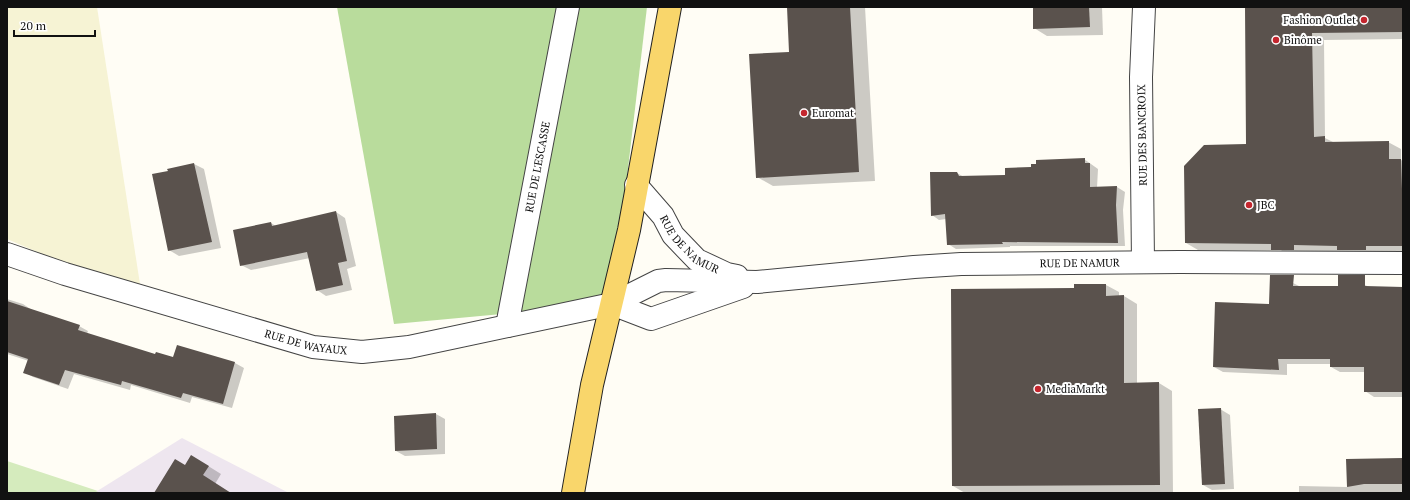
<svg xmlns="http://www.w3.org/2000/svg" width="1410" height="500" viewBox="0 0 1410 500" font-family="'PT Serif',serif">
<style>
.industrial{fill:#eee6ef}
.farmland{fill:#f6f3d4}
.green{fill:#d5ebbd}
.forest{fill:#b9dc9c}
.shadow{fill:#0003}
.building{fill:#5a524d}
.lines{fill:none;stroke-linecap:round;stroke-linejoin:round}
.minor-casing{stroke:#444;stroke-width:24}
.major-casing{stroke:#222;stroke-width:24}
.minor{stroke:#fff;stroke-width:22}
.major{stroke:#f9d66b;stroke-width:22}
.poi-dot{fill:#c4262e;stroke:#fff;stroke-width:1.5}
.labels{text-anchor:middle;stroke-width:4;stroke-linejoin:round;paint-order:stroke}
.poi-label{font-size:11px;fill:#111;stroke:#fff;text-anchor:start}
.street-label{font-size:11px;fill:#111;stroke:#fff}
</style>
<rect width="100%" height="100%" fill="#fffdf5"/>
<!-- industrial -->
<path class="industrial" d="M182 438 289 493H94Z"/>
<!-- farmland -->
<path class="farmland" d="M7 7H97L142 297 7 239Z"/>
<!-- green -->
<path class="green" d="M7 461 98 491 94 493H7Z"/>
<!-- forest -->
<path class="forest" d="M337 7H647L612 304 394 324Z"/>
<!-- shadow -->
<g class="shadow">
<path d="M788 7H865L875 181 773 186 757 177 790 53Z"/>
<path d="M1034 7H1102L1103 35 1047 36 1034 28Z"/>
<path d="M1246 7H1403V39L1324 40 1325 138 1335 143 1388 142 1401 149V160L1403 161V252L1284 253 1281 250H1198L1186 243 1248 145Z"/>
<path d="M1084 159 1098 169 1097 188 1117 187 1125 192 1123 210 1125 246H1010V247L956 249 948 244 946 219 939 220 932 215 957 173 964 177 1006 176 1032 168Z"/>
<path d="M194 164 204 169 221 248 179 256 169 250 168 170Z"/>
<path d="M336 212 345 218 356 266 347 269 352 290 326 296 317 290 310 258 251 270 241 265 271 223 276 226Z"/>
<path d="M1293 283 1301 287H1339V284L1365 285 1369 287 1403 288V397H1374L1365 391V372H1340L1331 367V364H1287V375L1223 372 1214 367 1270 305Z"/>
<path d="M1075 285H1106L1119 292V296H1124L1137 304V384L1159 383 1172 391 1173 493H965L953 486 1075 289Z"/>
<path d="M7 299 23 304 32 310 79 326 88 331 87 334 156 355 174 358 178 346 235 363 244 368 232 408 192 397 190 403 131 385 130 390 74 374 68 389 33 377 24 372 29 361 7 354Z"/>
<path d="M1220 409 1230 415 1234 489 1212 490 1203 485Z"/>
<path d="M436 414 445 419V454L405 456 396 451Z"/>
<path d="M1347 460H1403V493H1299V486L1348 487Z"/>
<path d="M205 464 221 474 215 484 230 493H155L185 465Z"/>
</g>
<!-- building -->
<g class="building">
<path d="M787 7H850L859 172 756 178 749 54 789 52Z"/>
<path d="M1033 7H1089L1090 27 1033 29Z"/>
<path d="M1245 7H1403V32L1312 33 1314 137 1325 136V142L1389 141V159H1401L1402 189H1403V246H1366V250H1337V246L1294 245V250H1271V244L1185 243 1184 166 1204 145 1246 144Z"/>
<path d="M1085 158V163H1090V187L1117 186 1116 205 1118 243 1002 242 1003 244 947 245 945 214 931 216 930 172H957L959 176 1005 175V168L1031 167V164H1036V160Z"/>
<path d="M194 163 212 242 168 251 152 174 168 171 167 169Z"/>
<path d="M336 211 347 261 338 263 343 285 316 291 307 252 240 266 233 230 271 222 272 226Z"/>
<path d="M1270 275H1294L1293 286H1338V275H1365V286L1403 287V392H1364V367H1330V359H1278L1279 370 1213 367 1215 302 1269 304Z"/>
<path d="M1074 284H1106V296L1124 295V383L1159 382 1160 485 952 486 951 289 1074 288Z"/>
<path d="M7 301 80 325 78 330 155 354 156 352 173 357 177 345 235 362 223 404 183 393 181 398 122 381 121 385 65 370 59 385 23 373 28 359 7 352Z"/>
<path d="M1221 408 1225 484 1202 485 1198 409Z"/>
<path d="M436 413 437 449 395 451 394 416Z"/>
<path d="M191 455 209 466 203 475 231 493H154L175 459 185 465Z"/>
<path d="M1403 458V484H1364L1347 487 1346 459Z"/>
</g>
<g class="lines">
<!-- minor casing -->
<g class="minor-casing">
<g id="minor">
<path id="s1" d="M636 185 663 216 673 235 697 260 727 274 737 276"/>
<path id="s2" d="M7 254 65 274 313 347 362 352 409 347 612 304 658 281 666 280 757 282 914 267 961 264 1180 262 1403 263"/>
<path d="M1143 262 1141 77 1144 7"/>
<path d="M612 304 651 319 743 287"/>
<path id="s3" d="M507 326 568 7"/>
</g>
</g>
<!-- major casing -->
<g class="major-casing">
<path id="major" d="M573 493 592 385 629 230 670 7"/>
</g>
<!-- minor -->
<use href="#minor" class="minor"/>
<!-- major -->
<use href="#major" class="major"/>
</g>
<!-- markers -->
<g class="poi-dot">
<circle cx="1364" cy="20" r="4"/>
<circle cx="1276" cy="40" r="4"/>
<circle cx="804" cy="113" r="4"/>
<circle cx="1249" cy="205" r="4"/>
<circle cx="1038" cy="389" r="4"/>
</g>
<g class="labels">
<!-- poi labels -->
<g class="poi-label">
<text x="1356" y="24" text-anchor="end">Fashion Outlet</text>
<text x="1284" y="44">Binôme</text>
<text x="812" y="117">Euromat</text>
<text x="1257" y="209">JBC</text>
<text x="1046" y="393">MediaMarkt</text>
</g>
<!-- street labels -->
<g class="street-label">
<text transform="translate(1142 135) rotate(-91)" y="4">RUE DES BANCROIX</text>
<text dy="4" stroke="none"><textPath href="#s3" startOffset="162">RUE DE L'ESCASSE</textPath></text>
<text dy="4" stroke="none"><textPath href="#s1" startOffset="81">RUE DE NAMUR</textPath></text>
<text dy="4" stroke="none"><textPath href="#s2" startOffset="1098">RUE DE NAMUR</textPath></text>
<text dy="4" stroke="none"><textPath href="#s2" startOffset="312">RUE DE WAYAUX</textPath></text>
</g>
</g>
<!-- border -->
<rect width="1410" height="500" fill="none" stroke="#111111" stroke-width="16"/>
<!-- scale -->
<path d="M14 30v6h81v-6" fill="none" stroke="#111111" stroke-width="2"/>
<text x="20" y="30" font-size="12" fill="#111111" stroke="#ffffff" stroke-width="3" paint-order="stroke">20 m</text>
</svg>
